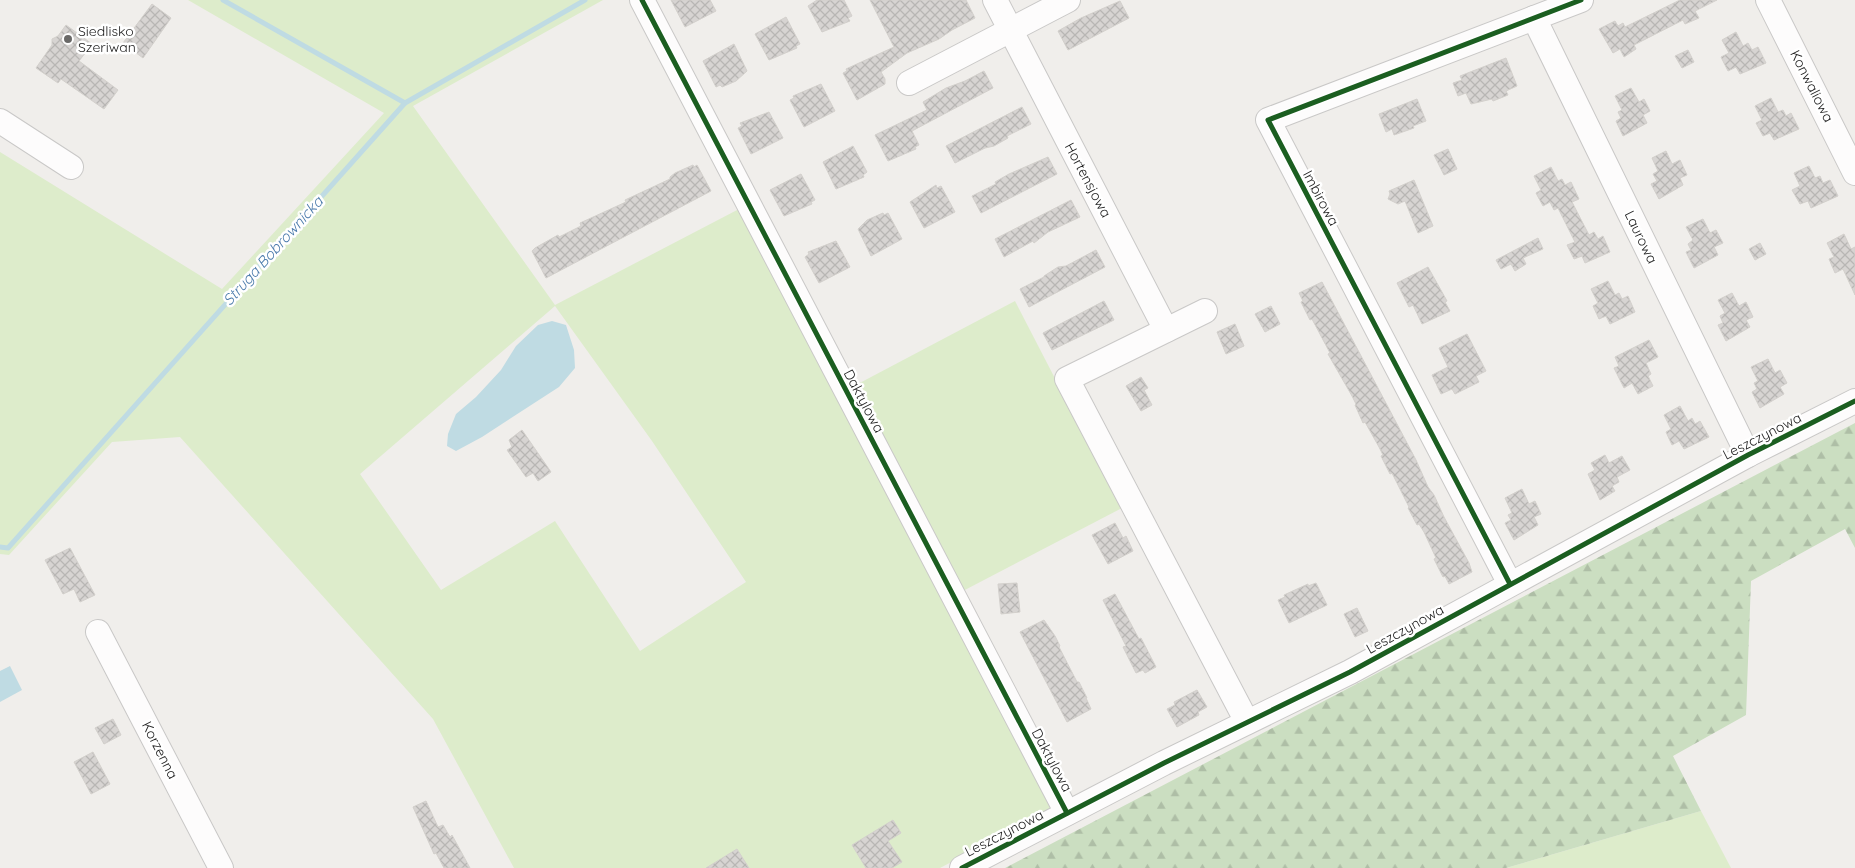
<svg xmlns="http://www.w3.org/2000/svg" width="1855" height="868" viewBox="0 0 1855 868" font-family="Quicksand,sans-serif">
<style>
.grass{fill:#ddeccb;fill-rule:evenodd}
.forest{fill:url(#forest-firs)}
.water{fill:#bfdbe3}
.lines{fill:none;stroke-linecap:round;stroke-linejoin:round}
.stream{stroke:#bfdbe3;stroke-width:5}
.building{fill:url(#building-cross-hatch);stroke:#d3d0cc}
.minor-casing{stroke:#c9c8c7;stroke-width:26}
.minor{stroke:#fdfcfc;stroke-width:24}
.cycleway-casing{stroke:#fff;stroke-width:8}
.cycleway{stroke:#1b5e20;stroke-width:5}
.poi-dot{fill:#6a6968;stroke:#fff;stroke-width:2}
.labels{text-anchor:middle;stroke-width:5;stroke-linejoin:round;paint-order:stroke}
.poi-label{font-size:14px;fill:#222;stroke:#fff;text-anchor:start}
.street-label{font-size:14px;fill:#222;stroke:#fff}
.water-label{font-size:15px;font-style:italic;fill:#4a7aab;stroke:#fff}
</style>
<defs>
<pattern id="forest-firs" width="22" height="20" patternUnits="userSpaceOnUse" patternTransform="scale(1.25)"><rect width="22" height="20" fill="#cbdec1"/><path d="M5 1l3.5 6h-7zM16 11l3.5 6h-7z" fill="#aebea6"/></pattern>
<pattern id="building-cross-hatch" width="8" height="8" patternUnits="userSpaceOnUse" patternTransform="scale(1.25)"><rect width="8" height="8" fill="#d7d4d2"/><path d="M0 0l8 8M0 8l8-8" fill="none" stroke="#b8b6b4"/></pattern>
</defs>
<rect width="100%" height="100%" fill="#f0eeeb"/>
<!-- grass -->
<g class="grass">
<path d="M188 0H603L413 106 555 305 739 209 1052 809 940 868H514L433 719 180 437 112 442 9 555 0 554V152L222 289 384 113ZM555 306 652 441 746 582 640 651 555 521 441 590 360 474Z"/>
<path d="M1015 301 1122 508 961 592 854 386Z"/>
<path d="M1701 811 1731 868H1506Z"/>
</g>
<!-- forest -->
<path class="forest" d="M1855 423V548L1845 529 1751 581 1746 715 1673 756 1701 811 1506 868H1005Z"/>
<!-- water -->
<g class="water">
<path d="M552 321 566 325 574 350 575 368 559 387 482 437 456 451 447 446 448 434 456 414 476 397 501 370 516 346 538 325Z"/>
<path d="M10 666 22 690 0 702V671Z"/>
</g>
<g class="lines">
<!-- stream -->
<g class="stream">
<path d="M223 0 405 103"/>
<path d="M0 547 8 548 405 103 585 0"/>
</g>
</g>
<!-- building -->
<g class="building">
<path d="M671 0H710L716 11 685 27Z"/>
<path d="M817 0H844L852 16 848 18 850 21 822 32 808 6Z"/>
<path d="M870 0H966L975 18 952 30 939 39 907 53 881 72 885 79V84L857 100 843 73 847 71 846 69 894 47Z"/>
<path d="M1680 0H1717L1695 11 1699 18 1685 24 1683 20 1634 45 1636 49 1624 57 1620 49 1613 53 1599 29 1615 21 1618 26 1623 23 1625 27Z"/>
<path d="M1120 1 1129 18 1068 50 1058 31 1081 18Z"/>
<path d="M152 4 171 18 143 58 123 43Z"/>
<path d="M786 17 800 44 796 46 797 48 769 60 755 34Z"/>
<path d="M66 25 92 44 79 61 118 90 104 109 61 79 58 83 36 68 52 45V39L58 36Z"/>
<path d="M1736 32 1743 46 1748 43 1752 50 1758 47 1766 63 1740 74 1736 67 1728 71 1721 57 1729 53 1722 40Z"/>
<path d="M734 44 747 71 736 81 722 87 720 85 716 87 703 61Z"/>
<path d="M1688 50 1694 62 1682 68 1675 56Z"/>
<path d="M1506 58 1517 86 1506 91 1508 95 1493 101 1492 99 1471 104 1466 93 1458 96 1453 83 1462 80 1460 76Z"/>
<path d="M984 71 993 88 912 131 919 145 915 147 916 149 888 161 875 135 927 110 923 102 946 88 965 81Z"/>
<path d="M821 84 835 111 804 127 790 100 794 98 793 96Z"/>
<path d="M1631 88 1639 102 1644 99 1650 111 1643 115 1647 123 1623 136 1616 121 1621 118 1618 112 1622 110 1615 96Z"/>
<path d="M1771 98 1778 112 1783 110 1786 116 1791 113 1799 129 1774 140 1770 133 1763 136 1756 123 1762 120 1755 106Z"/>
<path d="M1417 99 1426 121 1413 126 1414 128 1394 135 1392 129 1386 132 1379 114Z"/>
<path d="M1022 107 1031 124 1007 136 1008 138 994 146 985 148 955 163 946 146Z"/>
<path d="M769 112 783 138 751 154 738 128 742 126 740 123Z"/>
<path d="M853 146 867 172 863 175 864 177 836 189 823 162Z"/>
<path d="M1448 149 1457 169 1444 175 1434 155Z"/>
<path d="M1666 151 1672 164 1680 160 1687 175 1680 178 1683 185 1659 199 1651 184 1657 181 1653 174 1658 171 1652 158Z"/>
<path d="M1048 157 1057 174 981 213 972 196 996 184 995 182 1009 174Z"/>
<path d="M693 165 694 167 697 165 711 191 546 278 532 251 535 248 558 235 559 237 581 226 580 223 626 202 625 200 670 179V177L675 173Z"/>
<path d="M1809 166 1815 178 1820 176 1823 183 1830 180 1838 196 1811 208 1808 201 1800 204 1792 190 1800 186 1794 173Z"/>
<path d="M1551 167 1558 181 1562 179 1565 185 1571 182 1579 199 1572 202 1589 235 1594 232 1598 239 1603 236 1610 252 1585 263 1582 256 1574 259 1567 245 1575 242 1558 208 1554 210 1550 202 1543 206 1536 193 1541 190 1534 176Z"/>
<path d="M801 174 815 200 811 202 812 204 784 216 770 190Z"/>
<path d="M1414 180 1433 226 1418 233 1405 201 1398 204 1388 199 1390 194 1389 191Z"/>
<path d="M936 185 937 188 941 186 955 212 924 228 910 202Z"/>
<path d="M1071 200 1080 217 1048 232 1034 243 1033 241 1004 257 995 239Z"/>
<path d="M883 213 884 215 888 213 902 239 871 256 858 229 867 220Z"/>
<path d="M1703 219 1710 233 1716 230 1723 243 1714 247 1718 255 1694 268 1686 252 1691 250 1688 244 1693 240 1686 227Z"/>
<path d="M1844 234 1851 249 1855 247V295L1843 269 1835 273 1829 259 1834 257 1827 243Z"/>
<path d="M1538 238 1543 249 1523 258 1526 264 1515 271 1511 264 1501 269 1496 260Z"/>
<path d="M836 241 850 267 819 283 805 257 809 254 808 252Z"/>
<path d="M1760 243 1766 254 1755 260 1749 249Z"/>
<path d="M1096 250 1105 267 1029 307 1020 289 1044 277V276L1058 267 1066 266Z"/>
<path d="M1428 267 1447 301 1445 302 1450 311 1422 324 1413 305 1409 307 1397 283Z"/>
<path d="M1608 281 1615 295 1619 293 1622 299 1628 296 1635 312 1610 324 1606 316 1599 319 1593 306 1598 303 1591 289Z"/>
<path d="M1322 282 1416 460 1428 487 1434 495 1444 517 1469 563 1472 572 1449 584 1445 576 1443 577 1434 559 1436 558 1424 532 1419 524 1417 525 1408 508 1409 507 1392 473 1390 474 1381 456 1383 455 1379 447 1365 422 1363 423 1355 405 1356 404 1352 396 1328 354 1330 353 1312 319 1310 320 1301 302 1303 301 1299 293Z"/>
<path d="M1732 293 1739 306 1746 302 1753 317 1746 320 1750 327 1726 341 1718 325 1723 323 1720 316 1725 313 1718 300Z"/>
<path d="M1104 301 1114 320 1052 350 1043 333Z"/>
<path d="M1271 306 1280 324 1265 332 1255 314Z"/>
<path d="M1235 324 1244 346 1226 354 1217 332Z"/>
<path d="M1467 334 1486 371 1476 376 1479 382 1455 394 1452 389 1441 394 1432 375 1448 367 1439 348Z"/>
<path d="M1649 340 1658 357 1646 363 1651 374 1648 376 1653 386 1638 394 1632 383 1624 388 1614 368 1619 366 1615 357Z"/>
<path d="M1768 359 1775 373 1780 370 1787 383 1780 387 1784 394 1760 408 1752 392 1757 389 1754 383 1758 381 1751 367Z"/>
<path d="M1141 377 1148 388 1144 390 1152 405 1141 411 1126 386Z"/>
<path d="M1680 406 1688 421 1692 418 1695 424 1700 421 1709 437 1684 449 1679 441 1672 445 1666 432 1671 429 1664 415Z"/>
<path d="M522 430 551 472 538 481 533 473 526 477 507 450 512 447 509 440Z"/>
<path d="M1605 455 1609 463 1622 456 1630 470 1617 477 1619 482 1612 486 1615 491 1600 500 1588 474 1595 470 1591 463Z"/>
<path d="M1522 489 1529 504 1535 501 1541 514 1534 517 1538 525 1514 540 1505 523 1511 520 1508 515 1512 513 1505 498Z"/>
<path d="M1115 523 1123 538 1126 536 1133 551 1108 564 1092 535Z"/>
<path d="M70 548 95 595 80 602 74 589 63 594 45 560Z"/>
<path d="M1017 583 1020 612 1001 614 998 584Z"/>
<path d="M1316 583 1327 605 1289 623 1278 600 1285 597 1284 595 1308 584V586Z"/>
<path d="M1115 594 1139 639 1141 638 1156 667 1145 673 1143 670 1136 673 1123 647 1126 646 1103 600Z"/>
<path d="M1357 608 1368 631 1355 637 1344 614Z"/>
<path d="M1044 620 1055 636 1060 646 1059 647 1077 682H1079L1087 698H1086L1091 709 1067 722 1020 632Z"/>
<path d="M1197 690 1207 707 1198 712 1199 715 1177 727 1167 709 1175 705 1174 702Z"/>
<path d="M113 719 121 735 104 744 95 728Z"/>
<path d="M93 752 110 784 91 794 74 762Z"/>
<path d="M426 801 438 827 443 825 450 837 452 835 470 868H444L436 853 434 854 413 807Z"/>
<path d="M893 820 901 833 888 841 902 862 892 868H866L852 845Z"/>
<path d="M737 849 749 868H706Z"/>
</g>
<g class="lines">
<!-- minor casing -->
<g class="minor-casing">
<g id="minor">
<path d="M642 0 1067 813"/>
<path d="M995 0 1166 330"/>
<path d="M1768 0 1855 173"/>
<path d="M1534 18 1748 455"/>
<path d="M909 83 1068 0"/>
<path d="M0 121 71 167"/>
<path d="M1205 311 1067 379 1247 722"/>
<path d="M1510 584 1268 120 1581 0"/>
<path d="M98 632 221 868"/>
<path d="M962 868 1164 763 1350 672 1748 455 1855 401"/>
</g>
</g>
<!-- minor -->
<use href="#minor" class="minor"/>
<!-- cycleway casing -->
<g class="cycleway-casing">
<g id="cycleway">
<path d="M642 0 1067 813"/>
<path d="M1510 584 1268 120 1581 0"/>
<path d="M962 868 1164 763 1350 672 1748 455 1855 401"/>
</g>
</g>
<!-- cycleway -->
<use href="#cycleway" class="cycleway"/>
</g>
<!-- markers -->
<circle class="poi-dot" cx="68" cy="39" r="5"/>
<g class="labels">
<!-- poi labels -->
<g class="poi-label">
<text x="78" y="36">Siedlisko<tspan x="78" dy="16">Szeriwan</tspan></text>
</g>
<!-- street labels -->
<g class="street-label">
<text transform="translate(1812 86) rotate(63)" y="5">Konwaliowa</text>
<text transform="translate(1088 180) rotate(62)" y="5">Hortensjowa</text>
<text transform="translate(1321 198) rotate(62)" y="5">Imbirowa</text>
<text transform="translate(1641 237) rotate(64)" y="5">Laurowa</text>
<text transform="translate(864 401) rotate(62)" y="5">Daktylowa</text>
<text transform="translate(1762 436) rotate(-27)" y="5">Leszczynowa</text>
<text transform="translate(1405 629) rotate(-29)" y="5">Leszczynowa</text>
<text transform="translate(160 750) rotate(63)" y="5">Korzenna</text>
<text transform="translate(1052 760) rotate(62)" y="5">Daktylowa</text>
<text transform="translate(1004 833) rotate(-27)" y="5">Leszczynowa</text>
</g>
<!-- water labels -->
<g class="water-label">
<text transform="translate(273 251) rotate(-48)" y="5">Struga Bobrownicka</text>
</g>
</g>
</svg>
